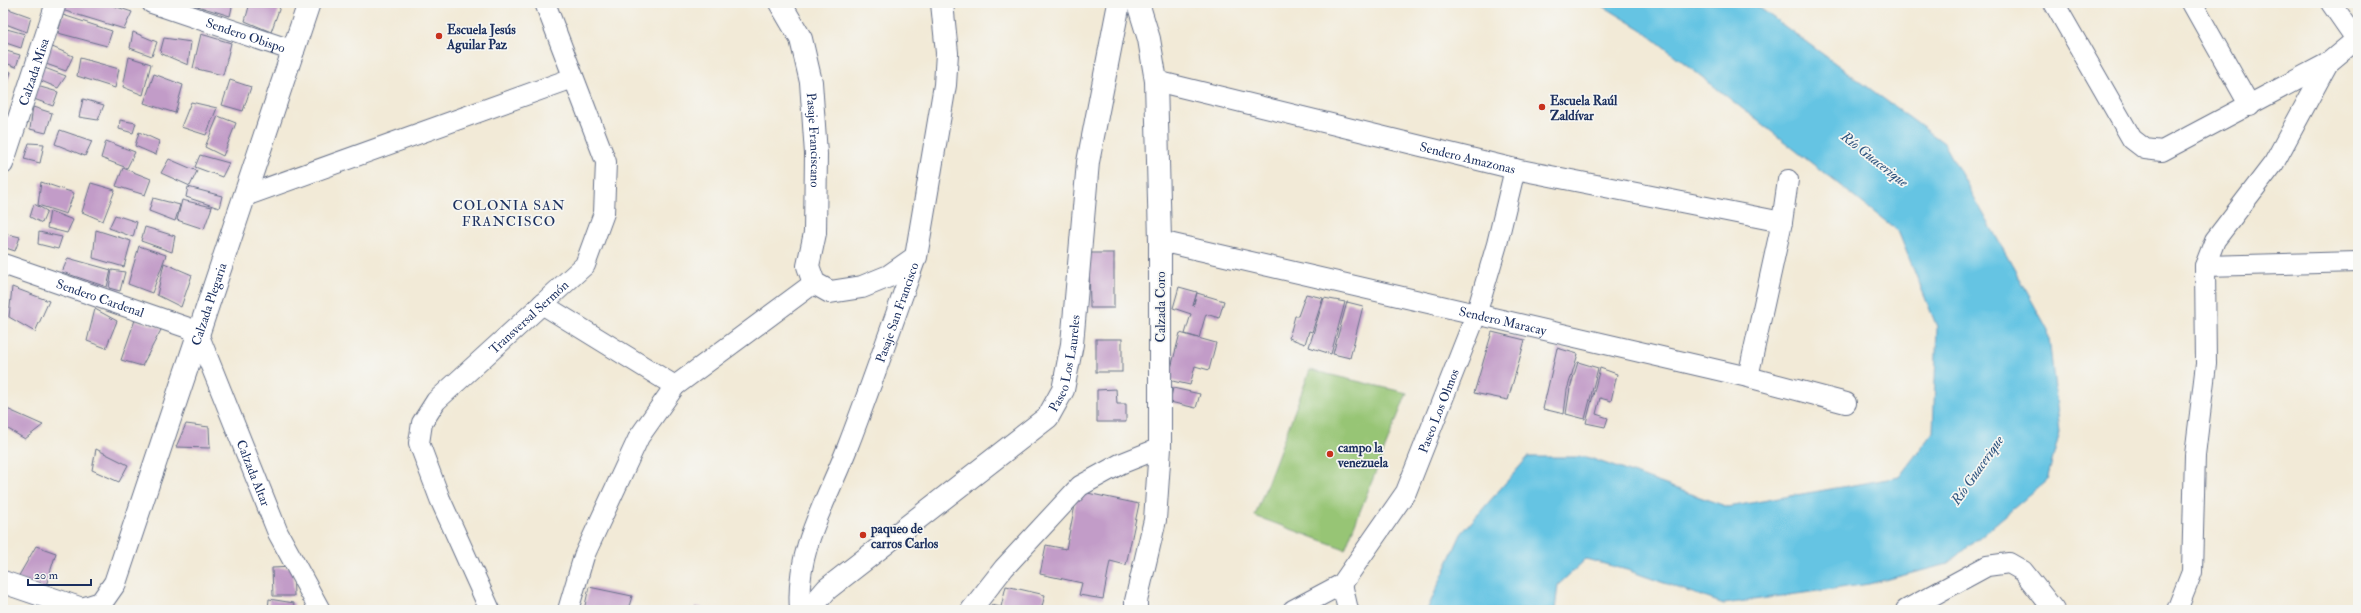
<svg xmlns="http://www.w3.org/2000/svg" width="2361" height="613" viewBox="0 0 2361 613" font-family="'IM FELL Double Pica',serif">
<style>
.green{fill:#97c574;stroke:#597a69}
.water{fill:#65c4e3;stroke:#407aa0}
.building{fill:#c29cc8}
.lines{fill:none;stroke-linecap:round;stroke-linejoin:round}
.minor-casing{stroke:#667088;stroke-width:22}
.tertiary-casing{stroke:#667088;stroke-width:24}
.minor{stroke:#fff;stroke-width:20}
.tertiary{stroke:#fff;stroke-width:22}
.poi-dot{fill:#c8321e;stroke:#f6f6f2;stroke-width:1.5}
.labels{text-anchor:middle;stroke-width:3.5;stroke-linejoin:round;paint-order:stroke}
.poi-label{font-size:13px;font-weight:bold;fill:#1b2f5e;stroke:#f6f6f2;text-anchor:start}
.street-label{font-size:13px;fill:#1b2f5e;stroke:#f6f6f2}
.water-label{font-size:14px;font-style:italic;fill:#2e547f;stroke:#f6f6f2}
.neighbourhood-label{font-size:14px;letter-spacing:1px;fill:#1b2f5e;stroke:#f6f6f2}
</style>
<rect width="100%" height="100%" fill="#f6f6f2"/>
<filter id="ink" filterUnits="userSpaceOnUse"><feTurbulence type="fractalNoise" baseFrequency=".025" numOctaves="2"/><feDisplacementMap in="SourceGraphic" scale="8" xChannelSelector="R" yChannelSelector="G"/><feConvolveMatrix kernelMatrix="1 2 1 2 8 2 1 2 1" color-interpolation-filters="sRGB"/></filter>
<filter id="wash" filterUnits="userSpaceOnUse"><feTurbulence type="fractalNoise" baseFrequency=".012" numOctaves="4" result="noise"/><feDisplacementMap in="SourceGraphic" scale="16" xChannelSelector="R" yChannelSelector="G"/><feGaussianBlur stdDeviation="0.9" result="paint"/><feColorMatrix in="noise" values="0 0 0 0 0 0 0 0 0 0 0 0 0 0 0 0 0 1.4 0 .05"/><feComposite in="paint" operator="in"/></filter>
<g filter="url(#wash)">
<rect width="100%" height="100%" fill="#f2ead7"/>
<!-- green -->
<path class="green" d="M1310 370 1407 393 1345 549 1255 516Z"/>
<!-- water -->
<path class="water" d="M1598 3H1753L1944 143 2048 330 2060 432 2047 480 1948 564 1869 584 1724 604 1627 570 1586 559 1558 585 1555 610H1427L1461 534 1528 457H1587L1728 507 1899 477 1933 432 1937 327 1898 231 1641 29Z"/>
<g id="blocks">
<!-- building -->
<g class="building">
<path d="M64 3H105L132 12 124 29 62 10Z"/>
<path d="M195 3H233L230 16 194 5Z"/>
<path d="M250 3 281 4 271 32 245 21Z"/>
<path d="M3 7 31 17 27 32 3 23Z"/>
<path d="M63 15 112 31 107 46 58 33Z"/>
<path d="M3 28 25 34 21 48 3 42Z"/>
<path d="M133 32 157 42 152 56 130 48Z"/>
<path d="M201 34 231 43 223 75 193 68Z"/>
<path d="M164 38 191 42 188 65 160 53Z"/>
<path d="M50 46 73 56 66 71 46 64Z"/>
<path d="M3 50 20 55 16 67 3 62Z"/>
<path d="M129 57 151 64 143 95 123 87Z"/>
<path d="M80 58 119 69 115 88 77 76Z"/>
<path d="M42 67 66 76 58 88 39 80Z"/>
<path d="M3 69 11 72 3 96Z"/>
<path d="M154 74 183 85 175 113 144 103Z"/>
<path d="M230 80 251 87 243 111 222 105Z"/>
<path d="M37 86 58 92 53 106 34 99Z"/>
<path d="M83 99 104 105 98 120 79 117Z"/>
<path d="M191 102 217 108 206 135 181 127Z"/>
<path d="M33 107 52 113 46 133 30 129Z"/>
<path d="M218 116 236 123 223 156 205 147Z"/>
<path d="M120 120 136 123 133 133 119 129Z"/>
<path d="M60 130 92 141 85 156 55 144Z"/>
<path d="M139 132 159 141 156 155 135 146Z"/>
<path d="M106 141 135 152 127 168 101 158Z"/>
<path d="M29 143 44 144 40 163 24 159Z"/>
<path d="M200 155 229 163 222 177 195 167Z"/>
<path d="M169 159 197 171 190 186 161 173Z"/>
<path d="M123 168 151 179 145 195 116 186Z"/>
<path d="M41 182 74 193 66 214 38 205Z"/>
<path d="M91 183 115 190 103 221 82 212Z"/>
<path d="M188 187 222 196 219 208 186 197Z"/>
<path d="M153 198 180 205 175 221 149 211Z"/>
<path d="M182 200 212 207 204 229 177 220Z"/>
<path d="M34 204 47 211 42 223 30 217Z"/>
<path d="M50 211 73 220 67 233 47 228Z"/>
<path d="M115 215 137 222 133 237 109 228Z"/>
<path d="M145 227 175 236 172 252 141 241Z"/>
<path d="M96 230 131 241 124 267 93 258Z"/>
<path d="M39 232 62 237 58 249 38 244Z"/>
<path d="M3 233 20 237 15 251 3 247Z"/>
<path d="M139 246 166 255 152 293 128 284Z"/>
<path d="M1089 253H1114V308H1090Z"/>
<path d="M68 258 111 270 107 287 62 272Z"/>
<path d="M164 263 192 275 181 307 157 295Z"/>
<path d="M112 270 125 272 120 291 109 288Z"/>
<path d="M12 287 49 301 35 332 9 317Z"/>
<path d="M1179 287 1197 292 1193 306 1197 293 1224 301 1219 318 1206 314 1199 338 1185 334 1191 314 1173 308Z"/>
<path d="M1306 294 1323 298 1312 332 1309 331 1305 344 1289 338 1295 316H1298Z"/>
<path d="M1324 298 1345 302 1331 354 1309 347Z"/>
<path d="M1347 302 1363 306 1350 358 1333 354Z"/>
<path d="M95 309 117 321 106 348 87 341Z"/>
<path d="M135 320 162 328 142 366 121 360Z"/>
<path d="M1492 332 1525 340 1508 400 1474 393Z"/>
<path d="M1180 333 1216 343 1209 370 1195 366 1190 385 1168 380Z"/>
<rect x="1096" y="339" width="26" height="33"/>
<path d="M1557 348 1578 354 1567 390 1564 414 1543 409Z"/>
<path d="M1578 362 1598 368 1585 419 1566 414 1570 388Z"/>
<path d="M1600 368 1617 374 1611 401 1600 398 1596 414 1608 418 1605 427 1586 423Z"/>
<path d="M1173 388 1200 394 1196 408 1170 402Z"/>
<path d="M1116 389 1117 404H1126V422H1097V390Z"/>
<path d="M7 409 43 425 25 439 3 426V417Z"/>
<path d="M186 424 209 427 210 448 176 447Z"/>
<path d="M96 449 128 465 119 482 92 470Z"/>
<path d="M1078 491 1139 504 1126 565 1110 561 1103 599 1079 595 1082 583 1040 574 1046 545 1066 549Z"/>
<path d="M36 546 56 553 45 589 17 579Z"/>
<path d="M293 567 294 596H273L272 568Z"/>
<path d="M1006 586 1045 595 1041 610 1031 608 1030 610H990L991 605 1001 607Z"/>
<path d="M589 587 632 596 628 610H584Z"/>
<path d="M269 599 294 603 293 610H268Z"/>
<path d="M695 606 708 609V610H695Z"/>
</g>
</g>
</g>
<g filter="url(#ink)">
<use href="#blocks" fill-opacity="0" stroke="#667088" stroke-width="1"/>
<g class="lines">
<!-- minor casing -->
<g class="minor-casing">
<g id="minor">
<path id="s1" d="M152 3 294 51"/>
<path d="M2054 3 2132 139 2145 149 2162 151 2328 63 2358 38"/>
<path d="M2192 3 2250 106"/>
<path d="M2331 3 2356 39"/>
<path id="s2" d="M1156 81 1515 169 1782 222"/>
<path id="s3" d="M3 164 56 3"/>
<path d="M245 196 573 78"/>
<path id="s4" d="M1160 241 1748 377 1846 403"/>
<path id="s5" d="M3 264 197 331 278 533 320 610"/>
<path d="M2205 266 2358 262"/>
<path d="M542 304 675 386"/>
<path d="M1748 377 1782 222 1788 180"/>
<path d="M1342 584 1348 610"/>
<path id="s6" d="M490 610 440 499 419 443 422 423 436 401 585 265 604 213 606 162 545 3"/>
<path d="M568 610 584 556 639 437 675 386 814 283"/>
<path id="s7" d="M800 610C795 549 827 501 848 446 872 384 894 320 916 257"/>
<path d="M971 610 1004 568 1080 486 1120 464 1160 448"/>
<path id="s8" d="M1293 610 1342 584 1406 492 1476 315 1497 244 1515 169"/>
<path d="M1906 610 1987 566 2009 563 2023 571 2054 610"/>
<path d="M2177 610 2192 572 2195 455 2206 364 2205 266 2215 240 2274 163 2328 63"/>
</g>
</g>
<!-- tertiary casing -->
<g class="tertiary-casing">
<g id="tertiary">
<path id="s9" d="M780 3 801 39 811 82 816 154 815 233 808 266 814 283 830 292 862 287 889 276 916 257 945 85 947 53 942 3"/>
<path id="s10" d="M3 582 82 609 101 603 115 583 309 3"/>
<path id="s11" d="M809 610 827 589 1048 417 1063 390 1072 344 1088 162 1119 3"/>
<path d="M1136 610V601L1155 520 1160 448V241L1156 81 1149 39 1138 3"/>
</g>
</g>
<!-- minor -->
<use href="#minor" class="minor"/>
<!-- tertiary -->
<use href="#tertiary" class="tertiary"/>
</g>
</g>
<!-- markers -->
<g class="poi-dot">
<circle cx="439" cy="36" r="4"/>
<circle cx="1542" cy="107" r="4"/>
<circle cx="1330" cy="454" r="4"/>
<circle cx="863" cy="535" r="4"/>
</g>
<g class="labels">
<!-- poi labels -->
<g class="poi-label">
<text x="447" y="34">Escuela Jesús<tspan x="447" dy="15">Aguilar Paz</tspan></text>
<text x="1550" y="105">Escuela Raúl<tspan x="1550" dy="15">Zaldívar</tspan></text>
<text x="1338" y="452">campo la<tspan x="1338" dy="15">venezuela</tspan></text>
<text x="871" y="533">paqueo de<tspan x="871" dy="15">carros Carlos</tspan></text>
</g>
<!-- street labels -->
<g class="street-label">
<text dy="5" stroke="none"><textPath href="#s1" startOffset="99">Sendero Obispo</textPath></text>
<text dy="5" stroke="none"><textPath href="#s3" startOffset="97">Calzada Misa</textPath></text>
<text dy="5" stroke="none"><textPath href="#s9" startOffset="144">Pasaje Franciscano</textPath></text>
<text dy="5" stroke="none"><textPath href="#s2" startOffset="321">Sendero Amazonas</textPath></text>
<text dy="5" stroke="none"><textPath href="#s5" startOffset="103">Sendero Cardenal</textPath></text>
<text dy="5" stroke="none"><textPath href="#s10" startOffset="422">Calzada Plegaria</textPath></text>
<text transform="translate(1160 307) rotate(-90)" y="5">Calzada Coro</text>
<text dy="5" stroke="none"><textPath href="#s7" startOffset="315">Pasaje San Francisco</textPath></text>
<text dy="5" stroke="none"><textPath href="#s6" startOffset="353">Transversal Sermón</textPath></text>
<text dy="5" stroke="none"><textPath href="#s4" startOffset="352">Sendero Maracay</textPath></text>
<text dy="5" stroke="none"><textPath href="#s11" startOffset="365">Paseo Los Laureles</textPath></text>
<text dy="5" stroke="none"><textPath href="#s8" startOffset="255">Paseo Los Olmos</textPath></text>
<text dy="5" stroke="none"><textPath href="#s5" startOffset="358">Calzada Altar</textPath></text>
</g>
<!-- water labels -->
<g class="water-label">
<text transform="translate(1875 159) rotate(38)" y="5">Río Guacerique</text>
<text transform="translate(1977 470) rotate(-55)" y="5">Río Guacerique</text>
</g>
<!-- neighbourhood labels -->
<g class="neighbourhood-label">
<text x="509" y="210">COLONIA SAN<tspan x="509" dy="16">FRANCISCO</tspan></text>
</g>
</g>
<!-- margin -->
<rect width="2361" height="613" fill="none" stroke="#f6f6f2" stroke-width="16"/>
<!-- scale -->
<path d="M28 579v6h63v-6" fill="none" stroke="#1b2f5e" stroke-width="2"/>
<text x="34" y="579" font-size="12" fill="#1b2f5e" stroke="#f6f6f2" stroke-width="3" paint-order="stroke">20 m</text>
</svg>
